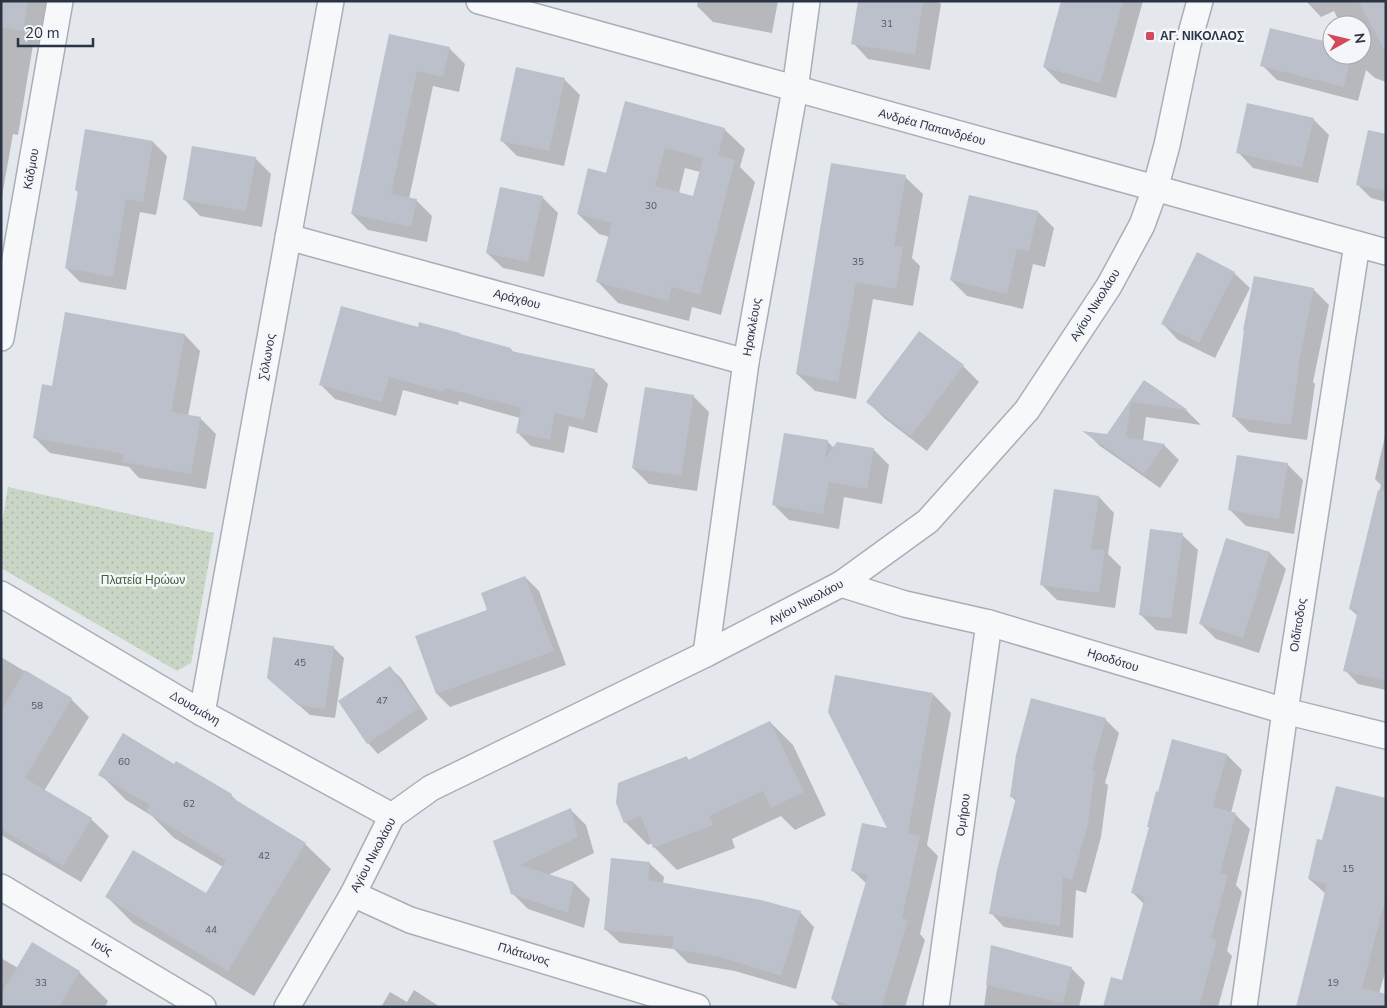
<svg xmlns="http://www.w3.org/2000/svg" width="1387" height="1008" viewBox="0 0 1387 1008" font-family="'Nunito Sans',sans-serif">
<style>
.green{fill:url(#green-dots)}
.shadow{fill:#0003;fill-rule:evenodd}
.building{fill:#bbc0ca;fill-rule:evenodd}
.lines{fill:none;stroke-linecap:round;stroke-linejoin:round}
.minor-casing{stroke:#a9aeb7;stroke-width:28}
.minor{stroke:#f7f8fa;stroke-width:25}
.poi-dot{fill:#d1495b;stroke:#f4f6f9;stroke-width:2}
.labels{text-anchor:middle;stroke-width:5;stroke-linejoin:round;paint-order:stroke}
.number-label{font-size:10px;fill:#4f5766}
.poi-label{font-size:12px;font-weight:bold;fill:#2b3445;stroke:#f4f6f9;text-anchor:start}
.street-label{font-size:12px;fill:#2b3445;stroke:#f4f6f9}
.park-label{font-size:12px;fill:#3f6138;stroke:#f4f6f9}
</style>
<defs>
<pattern id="green-dots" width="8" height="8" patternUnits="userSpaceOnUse" patternTransform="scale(1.25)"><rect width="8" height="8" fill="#c9d6c5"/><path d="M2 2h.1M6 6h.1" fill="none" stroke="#adb8ab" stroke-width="1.8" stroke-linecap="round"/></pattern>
</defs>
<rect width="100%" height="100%" fill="#e4e7ec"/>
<!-- green -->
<path class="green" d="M8 487 214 533 191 663 177 671 1 568V529Z"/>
<!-- shadow -->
<g class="shadow">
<path d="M1 1H46L38 46 33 45 18 135 13 134 1 202Z"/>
<path d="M698 1H778L772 33 713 22 697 6Z"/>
<path d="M860 1H938L941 4 930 70 868 59 853 43Z"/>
<path d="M1062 1H1143L1116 98 1060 83 1044 67Z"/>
<path d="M1306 1H1386V82L1375 78 1366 70 1358 101 1277 80 1262 65 1332 45V55H1362V25H1341L1334 11 1321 17Z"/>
<path d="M390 36 449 48 465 64 459 92 433 86 409 199 416 200 432 216 427 242 368 230 352 214Z"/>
<path d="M564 79 580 95 564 166 517 156 501 140Z"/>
<path d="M625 103 724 129 745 149 740 167 755 182 721 315 692 307 689 321 618 303 598 282 610 237 599 234 578 214 607 174ZM685 168 700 172 694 197 679 193Z"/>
<path d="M1313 119 1329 135 1318 183 1253 168 1238 152Z"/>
<path d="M86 131 153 142 167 156 156 215 140 212 126 290 80 282 66 268 79 193 76 190Z"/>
<path d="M1386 136V202L1371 198 1358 185Z"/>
<path d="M255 158 271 174 262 227 200 216 185 200Z"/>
<path d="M905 177 923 194 912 258 920 266 913 306 873 299 856 399 815 391 797 374Z"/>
<path d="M970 196 1038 212 1054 228 1045 267 1033 264 1023 309 967 296 951 280Z"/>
<path d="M542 197 558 213 544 277 503 268 487 253Z"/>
<path d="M1234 273 1250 288 1215 358 1178 340 1163 324Z"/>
<path d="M1313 289 1329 305 1313 382 1315 384 1307 440 1249 432 1233 416Z"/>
<path d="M419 329 511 349 514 353 594 370 608 384 597 433 569 426 564 453 531 446 517 432 520 418 459 401 458 405 403 390 396 416 335 399 321 385Z"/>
<path d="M185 335 200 351 188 416 200 418 216 434 206 489 139 478 129 467 50 453 34 437 53 387Z"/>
<path d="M963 366 979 382 927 451 884 418 868 402Z"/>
<path d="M1144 381 1187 411 1201 425 1146 417 1143 441 1164 445 1179 460 1160 488 1100 446 1086 432 1107 436Z"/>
<path d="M693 396 709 412 697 491 649 484 633 468Z"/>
<path d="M1386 432V690L1358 684 1345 670 1358 616 1350 609 1381 485 1375 479Z"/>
<path d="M827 441 834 448 873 449 889 465 882 504 844 497 839 529 789 520 773 504Z"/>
<path d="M1287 464 1303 480 1294 534 1246 526 1230 510Z"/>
<path d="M1099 497 1114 513 1108 554 1121 567 1115 608 1057 600 1042 585Z"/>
<path d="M1182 535 1198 550 1187 634 1156 630 1140 614Z"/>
<path d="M1227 539 1270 553 1286 569 1259 653 1216 639 1200 623Z"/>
<path d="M525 577 539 591 566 665 450 707 437 694 489 611Z"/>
<path d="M333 647 344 658 335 718 310 715 268 678Z"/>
<path d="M1 657 71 699 89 717 44 791 91 819 109 836 81 882 1 835Z"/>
<path d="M390 668 401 678 428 719 378 754 368 743Z"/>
<path d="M933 694 951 713 927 845 938 856 920 934 925 940 905 1007H840L832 999 867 884 852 870 889 830Z"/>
<path d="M1105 719 1119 733 1105 783 1108 785 1101 837 1086 893 1076 890 1073 938 1004 927 991 913 1017 802 1011 796Z"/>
<path d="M770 722 793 745 826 815 795 830 781 816 732 839 735 848 677 870 654 847 653 843 648 845 625 822 687 758 690 761Z"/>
<path d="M1227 755 1242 770 1231 813 1235 814 1250 829 1236 885 1242 892 1227 951 1232 956 1218 1007H1104L1123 981 1144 904 1133 893 1150 829 1148 826 1159 793Z"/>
<path d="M100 774 231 795 241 805 305 844 331 869 254 996 133 923 107 897 206 895 223 867 174 838 152 816 126 800Z"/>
<path d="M1386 800V969L1379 994 1298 1007 1326 894 1309 879 1323 842Z"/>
<path d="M571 810 586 825 594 853 548 875 574 883 590 899 584 928 528 909 512 893 495 842Z"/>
<path d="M649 863 664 877 663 884 800 912 814 927 796 989 735 971 688 963 674 949 620 943 605 929Z"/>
<path d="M992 947 1072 969 1085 982 1079 1007H984Z"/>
<path d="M1 958 18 968 79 972 108 1001 105 1007H1Z"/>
<path d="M414 990 440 1007H381L390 992 407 1002Z"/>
</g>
<!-- building -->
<g class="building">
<path d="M1 1H28L23 31 1 27Z"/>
<path d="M858 1H923L915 55 851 44Z"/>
<path d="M1061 1H1123L1100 83 1043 67Z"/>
<path d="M1358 1H1386V53Z"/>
<path d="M1270 28 1332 43V55H1351L1344 87 1260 66Z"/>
<path d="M389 34 450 47 443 77 417 71 391 194 417 199 411 227 351 214Z"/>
<path d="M516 67 565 78 549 151 500 141Z"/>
<path d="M625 101 725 128 718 156 735 160 700 295 672 287 668 301 596 282 612 223 577 214 588 168 606 173ZM665 148 703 158 693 196 655 186Z"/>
<path d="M1247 103 1314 118 1302 168 1236 153Z"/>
<path d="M85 129 153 141 143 202 126 199 113 277 65 268 78 191 75 190Z"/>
<path d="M1368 130 1386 134V191L1356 185Z"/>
<path d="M192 146 256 157 246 211 183 200Z"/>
<path d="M831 163 906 175 894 246 903 247 896 289 856 282 838 382 796 374Z"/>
<path d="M500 187 543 196 528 262 486 253Z"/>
<path d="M969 195 1038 211 1029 252 1017 249 1007 294 950 280Z"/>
<path d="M1197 252 1235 272 1199 343 1161 324Z"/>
<path d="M1254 276 1314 288 1298 367H1299L1291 425 1232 417 1244 331 1243 330Z"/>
<path d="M341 306 418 327 419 322 460 333V334L511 348V351L595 369 584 420 555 413 550 440 516 433 521 408 445 388 444 392 389 377 382 402 319 385Z"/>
<path d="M65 312 185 334 171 412 201 417 191 474 122 462 124 454 33 438 42 384 52 386Z"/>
<path d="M919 331 964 365 911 436 866 402Z"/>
<path d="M1144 380 1188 410 1131 402 1126 437 1165 444 1144 474 1082 431 1107 434Z"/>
<path d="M645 387 694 395 681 476 632 468Z"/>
<path d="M784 433 828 440 825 458 837 442 874 448 867 489 829 482 823 514 772 505Z"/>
<path d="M1237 455 1288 463 1279 519 1228 510Z"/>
<path d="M1054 489 1099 496 1091 549 1105 550 1099 593 1040 585Z"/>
<path d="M1378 490 1386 491V681L1343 671 1358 611 1349 609Z"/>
<path d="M1150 529 1183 533 1171 619 1139 615Z"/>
<path d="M1226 538 1270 552 1243 638 1199 624Z"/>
<path d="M525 576 554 651 436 694 415 636 487 610 481 593Z"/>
<path d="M273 637 334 646 325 709 298 705 267 678Z"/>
<path d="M390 666 419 708 367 744 338 701Z"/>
<path d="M25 670 72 698 25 778 92 818 63 866 1 829V711Z"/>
<path d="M835 675 933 693 908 833 920 836 902 918 908 920 882 1007H856L831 999 868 875 851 871 862 823 887 828 828 712Z"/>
<path d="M1031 698 1106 718 1092 770 1095 771 1088 824 1072 880 1063 877 1060 926 989 914 997 870 1016 798 1010 797 1016 755Z"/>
<path d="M770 721 804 792 771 808 763 791 709 816 713 825 653 848 641 816 624 823 616 803 618 783 687 756 688 760Z"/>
<path d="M123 733 174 764 176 761 232 794 231 797 306 843 228 971 105 897 133 850 206 893 226 860 146 812 150 805 98 775Z"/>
<path d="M1172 739 1227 754 1213 807 1236 813 1220 873 1228 875 1211 938 1217 940 1199 1007H1103L1111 977 1122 980 1145 897 1131 893 1149 827H1147L1156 791 1158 792Z"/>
<path d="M1336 786 1386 798V897L1362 988 1386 994V1007H1296L1327 884 1308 879 1317 839 1322 840Z"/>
<path d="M571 808 578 837 520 865 574 882 568 913 511 894 493 841Z"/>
<path d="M611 858 650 862 648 880 761 900 801 911 781 976 720 957 672 949 674 937 604 930Z"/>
<path d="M32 942 80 971 59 1007H1V994Z"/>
<path d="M991 945 1072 967 1063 1003 986 985Z"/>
</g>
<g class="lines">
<!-- minor casing -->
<g class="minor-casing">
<g id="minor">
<path d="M479 1 1386 252"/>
<path d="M288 237 746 362"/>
<path d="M1 338 60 1"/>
<path d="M841 584 905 604 989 623 1285 711 1386 736"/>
<path d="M1 594 202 713 392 816"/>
<path d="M706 654 746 362 795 89 807 1"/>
<path d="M202 713 331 1"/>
<path d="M1 887 203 1007"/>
<path d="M353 894 410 920 697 1007"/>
<path d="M287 1007 353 894 392 816 431 788 706 654 841 584 928 521 1027 410 1109 286 1142 225 1155 189 1167 145 1188 44 1200 1"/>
<path d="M936 1007 989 623"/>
<path d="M1244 1007 1285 711 1357 244"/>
</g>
</g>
<!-- minor -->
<use href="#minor" class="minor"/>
</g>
<!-- markers -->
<rect class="poi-dot" x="1145" y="31" width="10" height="10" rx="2.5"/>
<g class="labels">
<!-- number labels -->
<g class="number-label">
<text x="887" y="27">31</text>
<text x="651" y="209">30</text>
<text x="858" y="265">35</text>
<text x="300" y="666">45</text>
<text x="382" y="704">47</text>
<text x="37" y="709">58</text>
<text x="124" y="765">60</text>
<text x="189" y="807">62</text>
<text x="264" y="859">42</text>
<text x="1348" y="872">15</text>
<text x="211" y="933">44</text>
<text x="41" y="986">33</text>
<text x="1333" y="986">19</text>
</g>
<!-- poi labels -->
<g class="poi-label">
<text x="1160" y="40">ΑΓ. ΝΙΚΟΛΑΟΣ</text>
</g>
<!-- street labels -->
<g class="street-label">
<text transform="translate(932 127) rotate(15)" y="4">Ανδρέα Παπανδρέου</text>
<text transform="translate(31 169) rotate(-80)" y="4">Κάδμου</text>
<text transform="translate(517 299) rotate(15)" y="4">Αράχθου</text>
<text transform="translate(1095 305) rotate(-58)" y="4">Αγίου Νικολάου</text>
<text transform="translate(752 327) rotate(-80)" y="4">Ηρακλέους</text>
<text transform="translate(267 357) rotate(-80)" y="4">Σόλωνος</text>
<text transform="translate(806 602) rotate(-28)" y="4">Αγίου Νικολάου</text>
<text transform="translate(1298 625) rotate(-81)" y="4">Οιδίποδος</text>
<text transform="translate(1113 660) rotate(17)" y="4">Ηροδότου</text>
<text transform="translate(195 708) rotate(30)" y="4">Δουσμάνη</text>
<text transform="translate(963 815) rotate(-82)" y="4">Ομήρου</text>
<text transform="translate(373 855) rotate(-62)" y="4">Αγίου Νικολάου</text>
<text transform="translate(102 947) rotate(31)" y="4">Ιούς</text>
<text transform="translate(524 954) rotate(17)" y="4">Πλάτωνος</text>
</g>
<!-- park labels -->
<g class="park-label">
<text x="143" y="584">Πλατεία Ηρώων</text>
</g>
</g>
<!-- border -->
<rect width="1387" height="1008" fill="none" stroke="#2b3445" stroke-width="5"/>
<!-- north arrow -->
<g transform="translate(1347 40) rotate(82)"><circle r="24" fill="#f4f6f9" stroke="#a4a8b1"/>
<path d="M0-4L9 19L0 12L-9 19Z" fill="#d1495b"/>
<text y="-8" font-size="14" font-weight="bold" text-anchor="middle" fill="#2b3445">N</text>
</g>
<!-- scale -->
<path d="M18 38v8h75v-8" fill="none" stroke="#2b3445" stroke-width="2.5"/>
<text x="25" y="38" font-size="15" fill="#2b3445" stroke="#f4f6f9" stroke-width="4" paint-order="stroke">20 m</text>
</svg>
